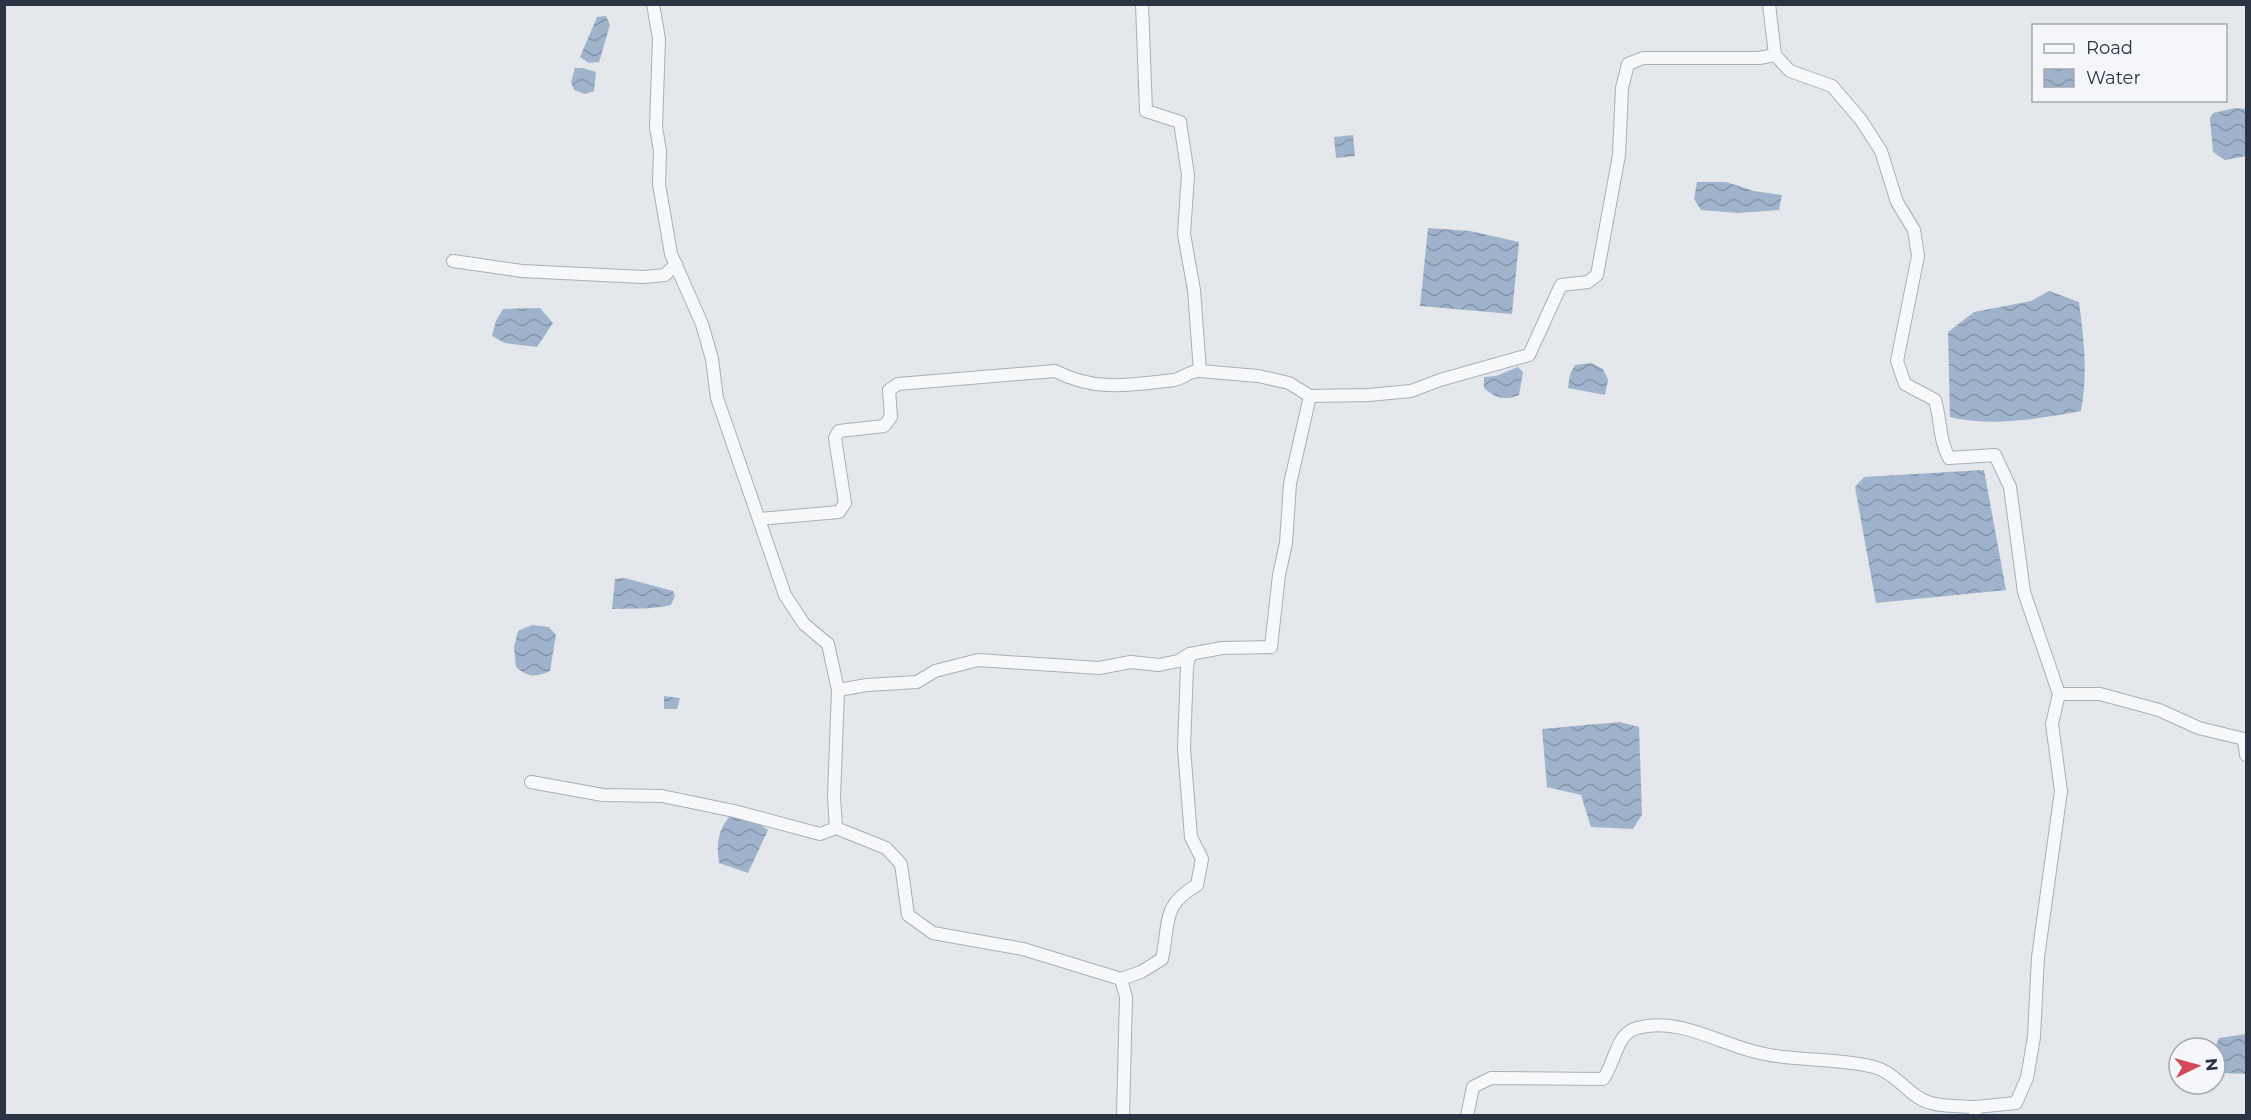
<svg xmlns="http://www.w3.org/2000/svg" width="2251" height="1120" viewBox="0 0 2251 1120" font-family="Montserrat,sans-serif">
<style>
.water{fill:url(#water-waves)}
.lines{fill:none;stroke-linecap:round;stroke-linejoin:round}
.minor-casing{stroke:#a9aeb7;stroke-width:14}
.minor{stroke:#f7f8fa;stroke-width:12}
</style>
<defs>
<pattern id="water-waves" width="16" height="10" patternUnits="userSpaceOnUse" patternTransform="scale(1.5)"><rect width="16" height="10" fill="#9fb4cc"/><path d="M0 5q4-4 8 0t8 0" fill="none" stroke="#8293a7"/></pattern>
</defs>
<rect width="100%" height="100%" fill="#e4e7ec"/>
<!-- water -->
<g class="water">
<path d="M606 16 610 25 599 62 589 63 580 57 597 17Z"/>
<path d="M575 68H583L596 72 594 91 585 94 574 90 571 82Z"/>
<path d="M2235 108 2246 109V156L2225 160 2213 152 2210 118 2213 113Z"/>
<path d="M1353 135 1355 156 1336 158 1334 137Z"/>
<path d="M1697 182H1726L1754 191 1782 195 1779 210 1738 213 1701 210 1694 199Z"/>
<path d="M1428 228 1470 231 1519 242 1512 314 1420 306Z"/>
<path d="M2049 291 2079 302C2084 339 2088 374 2081 411 2039 419 1991 427 1950 417L1948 332 1974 312 2031 301Z"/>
<path d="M540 308 553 323 537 347 505 343 492 336 496 321 503 309Z"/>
<path d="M1591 363 1603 369 1608 380 1605 395 1568 388 1570 374 1575 365Z"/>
<path d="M1518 367 1523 372 1519 395C1505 401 1495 398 1484 388V377L1496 376Z"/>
<path d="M1984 470 2006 590 1876 603 1855 487 1864 477Z"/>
<path d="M625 578 673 591 675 596 671 605C651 610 633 608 612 609L615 579Z"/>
<path d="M532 625 549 627 556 635 550 671C535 678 528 677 516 667L514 647 518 631Z"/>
<path d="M664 696 680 698 677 709H664Z"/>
<path d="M1620 722 1639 727 1642 815 1633 829 1591 827 1581 795 1547 787 1542 729Z"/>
<path d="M732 814 755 821 768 830 748 873 719 863C716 844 718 828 732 814Z"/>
<path d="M2246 1034V1074L2223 1073 2215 1066V1048L2219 1038Z"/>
</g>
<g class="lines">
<!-- minor casing -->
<g class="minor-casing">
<g id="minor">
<path d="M653 4 659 39 656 127 660 151 659 184 671 254 702 324 712 359 717 398 785 595 804 624 828 644 838 690 834 797 836 828 886 848 901 864 908 915 933 933 1023 949 1121 979 1126 997 1123 1116"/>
<path d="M1142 4 1146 111 1180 122 1188 175 1184 234 1194 290 1200 371 1258 376 1289 383 1310 396 1369 395 1411 391 1440 380 1529 355 1561 285 1588 282 1597 275 1619 155 1622 88 1628 64 1643 58H1759L1775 55"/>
<path d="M1769 4 1775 55 1790 71 1832 86 1861 120 1881 151 1897 202 1914 230 1918 256 1897 361 1905 384 1935 400C1941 420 1939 440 1949 458L1995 455 2010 487 2024 592 2059 694 2052 724 2061 791 2038 957 2034 1037 2027 1078 2016 1103 1976 1107 1975 1116"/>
<path d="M453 261 522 271 643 277 665 275 676 264"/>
<path d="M760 519 839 512 845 503 835 438 839 431 884 426 891 417 889 390 898 384 1055 371C1096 392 1130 385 1174 380 1184 378 1190 370 1200 371"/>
<path d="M838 690 867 685 917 682 935 671 978 660 1099 668 1131 662 1159 665 1178 661 1190 654"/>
<path d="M2059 694H2100L2159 710 2199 728 2244 739 2246 755"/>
<path d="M531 782 603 795 662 796 734 811 820 834 836 828"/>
<path d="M1121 979 1141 972 1162 959C1170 922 1161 906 1197 885L1202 859 1191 837 1184 748 1187 667 1190 654 1222 648 1271 647 1279 575 1286 543 1290 484 1310 396"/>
<path d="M1467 1116 1473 1087 1491 1078 1603 1079C1615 1064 1616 1033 1637 1028 1676 1017 1715 1041 1752 1051 1791 1062 1834 1057 1874 1067 1897 1073 1910 1098 1931 1103 1945 1107 1962 1106 1976 1107"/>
</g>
</g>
<!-- minor -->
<use href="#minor" class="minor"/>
</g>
<!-- border -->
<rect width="2251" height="1120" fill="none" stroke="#2b3445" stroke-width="12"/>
<!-- legend -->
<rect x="2032" y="24" width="195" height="78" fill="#f4f6f9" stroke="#a4a8b1" stroke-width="1.5"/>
<rect x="2044" y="44" width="30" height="9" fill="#f7f8fa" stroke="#a4a8b1" stroke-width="1.5"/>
<text x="2086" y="54" font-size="18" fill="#2b3445">Road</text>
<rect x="2044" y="69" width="30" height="18" fill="url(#water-waves)" stroke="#a4a8b1" stroke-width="1.5"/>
<text x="2086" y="84" font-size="18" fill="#2b3445">Water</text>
<!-- north arrow -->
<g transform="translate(2197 1066) rotate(85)"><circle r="28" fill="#f4f6f9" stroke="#a4a8b1" stroke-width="1.5"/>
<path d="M0-4.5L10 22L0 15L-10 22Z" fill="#d1495b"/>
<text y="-9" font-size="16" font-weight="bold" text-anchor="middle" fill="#2b3445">N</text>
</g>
</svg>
